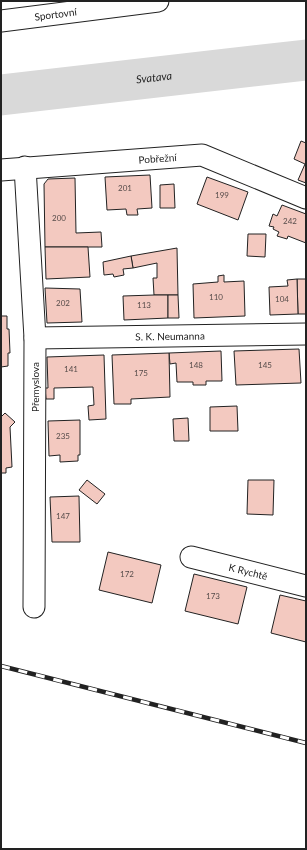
<svg xmlns="http://www.w3.org/2000/svg" width="307" height="850" viewBox="0 0 307 850" font-family="Lato,sans-serif">
<style>
.lines{fill:none;stroke-linecap:round;stroke-linejoin:round}
.river{stroke:#d9d9d9;stroke-width:41}
.building{fill:#f3c9c0;stroke:#222}
.minor-casing{stroke:#222;stroke-width:23}
.minor{stroke:#fff;stroke-width:21}
.rail-casing{stroke:#222;stroke-width:4.5}
.rail{stroke:#fff;stroke-width:3;stroke-dasharray:9;stroke-linecap:butt}
.labels{text-anchor:middle;stroke-width:3;stroke-linejoin:round;paint-order:stroke}
.number-label{font-size:8px;fill:#564c4a}
.street-label{font-size:10px;fill:#222;stroke:#fff}
.water-label{font-size:11px;font-style:italic;fill:#222;stroke:#fff}
</style>
<rect width="100%" height="100%" fill="#fff"/>
<g class="lines">
<!-- river -->
<path class="river" id="s1" d="M1 95 306 60"/>
</g>
<!-- building -->
<g class="building">
<path d="M301 141 306 143V183L298 180 305 164 294 159Z"/>
<path d="M150 175 152 208 137 209 138 215H127L126 209 107 210 105 177Z"/>
<path d="M207 177 248 192 238 220 197 204Z"/>
<path d="M75 178 76 233 101 232 102 247H45L44 184 48 179Z"/>
<path d="M174 184 175 208H160V185Z"/>
<path d="M282 205 306 214V243L288 236 287 239 277 236 279 232 273 229 274 227 269 226 273 214 277 216Z"/>
<path d="M248 234H266L265 257 247 256Z"/>
<path d="M45 247H88L90 277 46 279Z"/>
<path d="M177 248 178 295H154L153 278H157V263L133 268 131 256Z"/>
<path d="M131 256 133 268 123 269 124 275 114 277 113 274 104 275 103 262Z"/>
<path d="M224 275V282L244 281 245 316 194 318 193 284 218 282V276Z"/>
<path d="M297 279H306V314H298Z"/>
<path d="M297 279 298 314 270 315 269 287 288 286 287 280Z"/>
<path d="M45 288 80 289 82 322 47 323Z"/>
<path d="M154 295H168V318L124 320 123 296Z"/>
<path d="M168 295H178L179 318H168Z"/>
<path d="M1 316H7V329H9L10 353H8V366L1 367Z"/>
<path d="M299 349 301 383 236 385 234 351Z"/>
<path d="M221 351 222 381H206V385H193V382H177L176 363 170 364 169 353Z"/>
<path d="M169 353 170 397 131 399V404H114L112 355Z"/>
<path d="M104 355 106 419 89 420 88 406 94 405 93 387 54 388V399H46L45 388H48L47 357Z"/>
<path d="M237 406 238 431H210V407Z"/>
<path d="M5 413 15 422 10 427 12 467 6 468V473H1V417Z"/>
<path d="M188 418 189 441H174L173 419Z"/>
<path d="M80 420V455H78V461L60 462V455L49 456 48 421Z"/>
<path d="M87 480 105 494 97 504 79 490Z"/>
<path d="M248 480H274L273 515 247 514Z"/>
<path d="M79 496 80 542H52L50 497Z"/>
<path d="M108 552 161 565 152 603 99 590Z"/>
<path d="M194 574 247 587 238 624 185 611Z"/>
<path d="M280 595 306 601V642L271 633Z"/>
</g>
<g class="lines">
<!-- minor casing -->
<g class="minor-casing">
<g id="minor">
<path id="s2" d="M1 21 158 1"/>
<path d="M25 167 35 338 34 607"/>
<path id="s3" d="M1 170 202 155 306 198"/>
<path id="s4" d="M35 338 306 334"/>
<path id="s5" d="M191 557 306 586"/>
</g>
</g>
<!-- minor -->
<use href="#minor" class="minor"/>
<!-- rail casing -->
<g class="rail-casing">
<path id="rail" d="M1 666 306 743"/>
</g>
<!-- rail -->
<use href="#rail" class="rail"/>
</g>
<g class="labels">
<!-- number labels -->
<g class="number-label">
<text x="125" y="191">201</text>
<text x="222" y="198">199</text>
<text x="59" y="221">200</text>
<text x="290" y="224">242</text>
<text x="216" y="300">110</text>
<text x="282" y="302">104</text>
<text x="63" y="306">202</text>
<text x="144" y="308">113</text>
<text x="196" y="368">148</text>
<text x="265" y="368">145</text>
<text x="71" y="372">141</text>
<text x="141" y="376">175</text>
<text x="63" y="439">235</text>
<text x="63" y="519">147</text>
<text x="127" y="577">172</text>
<text x="213" y="599">173</text>
</g>
<!-- street labels -->
<g class="street-label">
<text dy="4" stroke="none"><textPath href="#s2" startOffset="55">Sportovní</textPath></text>
<text dy="4" stroke="none"><textPath href="#s3" startOffset="157">Pobřežní</textPath></text>
<text dy="4" stroke="none"><textPath href="#s4" startOffset="135">S. K. Neumanna</textPath></text>
<text transform="translate(35 387) rotate(-90)" y="4">Přemyslova</text>
<text dy="4" stroke="none"><textPath href="#s5" startOffset="59">K Rychtě</textPath></text>
</g>
<!-- water labels -->
<g class="water-label">
<text dy="4" stroke="none"><textPath href="#s1" startOffset="154">Svatava</textPath></text>
</g>
</g>
<!-- border -->
<rect width="307" height="850" fill="none" stroke="#222222" stroke-width="4"/>
</svg>
